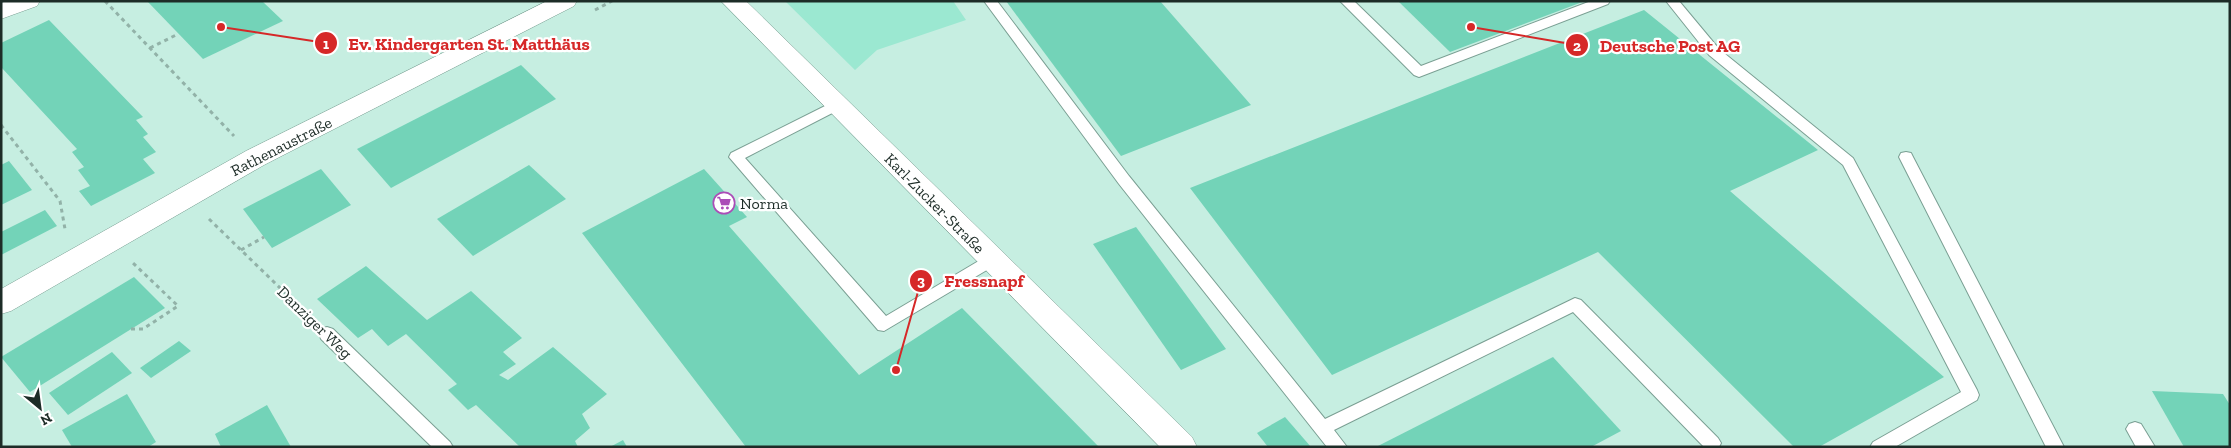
<svg xmlns="http://www.w3.org/2000/svg" width="2231" height="448" viewBox="0 0 2231 448" font-family="'Zilla Slab',serif">
<style>
.green{fill:#9be8d1}
.building{fill:#73d3b8}
.lines{fill:none;stroke-linecap:round;stroke-linejoin:round}
.service-casing{stroke:#7a9f93;stroke-width:2}
.minor-casing{stroke:#7a9f93;stroke-width:1}
.tertiary-casing{stroke:#7a9f93;stroke-width:1}
.path{stroke:#92b2a8;stroke-width:3;stroke-dasharray:4 4;stroke-linecap:butt}
.service{fill:#fff;fill-rule:evenodd}
.minor{fill:#fff;fill-rule:evenodd}
.tertiary{fill:#fff;fill-rule:evenodd}
.labels{text-anchor:middle;stroke-width:4.5;stroke-linejoin:round;paint-order:stroke}
.street-label{font-size:16px;fill:#1d2c27;stroke:#fff}
.poi-label{font-size:16px;fill:#1d2c27;stroke:#fff;text-anchor:start}
.leader{fill:none;stroke:#d62828;stroke-width:2}
.callout-dot{fill:#d62828;stroke:#fff;stroke-width:2}
.mark-label{font-size:15px;text-anchor:middle;font-weight:bold;fill:#fff}
.callout-label{font-size:18px;text-anchor:middle;font-weight:bold;fill:#d62828;stroke:#fff;stroke-width:4.5;stroke-linejoin:round;paint-order:stroke}
</style>
<rect width="100%" height="100%" fill="#c6eee1"/>
<!-- green -->
<path class="green" d="M785 1H953L966 20 877 50 855 70Z"/>
<!-- building -->
<g class="building">
<path d="M147 1H262L283 21 203 59Z"/>
<path d="M1006 1H1160L1251 105 1121 156Z"/>
<path d="M1398 1H1585L1450 52Z"/>
<path d="M1644 10 1818 150 1730 191 1944 377 1819 447H1794L1598 252 1332 375 1190 188Z"/>
<path d="M49 20 143 117 136 120 148 134 143 137 156 152 143 159 155 173 91 206 79 191 90 186 78 170 84 167 72 152 77 149 1 67V43Z"/>
<path d="M521 65 556 99 391 188 357 149Z"/>
<path d="M9 161 32 190 1 205V165Z"/>
<path d="M529 165 566 199 473 256 437 219Z"/>
<path d="M321 169 351 205 272 248 243 209Z"/>
<path d="M704 169 747 217 729 226 859 375 962 308 1099 447H746L582 233Z"/>
<path d="M45 210 57 226 1 255V232Z"/>
<path d="M1136 227 1226 349 1181 370 1093 244Z"/>
<path d="M366 266 427 320 471 291 522 338 503 352 516 364 499 375 508 380 553 347 607 394 582 414 590 428 575 441 578 447H520L476 405 468 410 448 390 457 384 406 334 388 346 372 329 358 338 317 299Z"/>
<path d="M134 277 165 308 30 392 1 357Z"/>
<path d="M179 341 191 351 151 378 140 368Z"/>
<path d="M112 352 132 373 68 415 49 393Z"/>
<path d="M1553 357 1621 431 1591 447H1376Z"/>
<path d="M2152 391 2223 394 2230 405V447H2184Z"/>
<path d="M127 394 156 442 148 447H72L62 430Z"/>
<path d="M267 405 291 447H221L215 434Z"/>
<path d="M1285 417 1311 447H1268L1257 433Z"/>
<path d="M623 440 627 447H610Z"/>
</g>
<g class="lines">
<!-- service casing -->
<g class="service-casing">
<g id="service">
<path d="M984 1H997L1129 176 1325 419 1575 298 1581 300 1718 438 1721 443 1719 447H1704L1573 312 1334 430 1347 447H1327L1119 184Z"/>
<path d="M1340 1H1354L1421 66 1591 1H1610L1608 4 1419 77 1414 75Z"/>
<path d="M1666 1H1679L1719 49 1853 158 1977 390 1979 395 1977 400 1895 447H1870L1873 442 1961 392 1843 165 1709 55Z"/>
<path d="M837 100 842 102 844 105 842 108 745 158 886 316 987 256 992 254 997 256 1000 260 997 264 884 331 878 330 729 157 731 153Z"/>
<path d="M1906 152 1911 153 1913 157 2064 447H2046L1899 157 1901 153Z"/>
<path d="M327 327 333 329 450 442 453 447H432L321 339 319 334 321 329Z"/>
<path d="M2135 422 2141 424 2155 447H2136L2126 429 2129 424Z"/>
</g>
</g>
<!-- minor casing -->
<g class="minor-casing">
<g id="minor">
<path d="M7 1H40L37 6 1 19V3Z"/>
<path d="M547 1H577L574 6 264 165 11 311 1 314V289L246 151Z"/>
</g>
</g>
<!-- tertiary casing -->
<g class="tertiary-casing">
<path id="tertiary" d="M721 1H746L1192 437 1197 447H1160Z"/>
</g>
<!-- path -->
<g class="path">
<path d="M105 1 234 136"/>
<path d="M595 10 612 1"/>
<path d="M150 48 178 34"/>
<path d="M1 125 60 201 65 229"/>
<path d="M209 219 309 316"/>
<path d="M241 250 264 237"/>
<path d="M131 329H143L178 306 133 263"/>
</g>
<!-- service -->
<use href="#service" class="service"/>
<!-- minor -->
<use href="#minor" class="minor"/>
<!-- tertiary -->
<use href="#tertiary" class="tertiary"/>
</g>
<!-- icons -->
<defs>
<g id="supermarket-ring" transform="scale(1.125)"><circle r="9.5" fill="#fff" stroke="#ab4db7" stroke-width="1.5"/><path d="M-6-5.5h2.5l.6 2H6L4.5 2H-2.5L-4.4-4H-6ZM-1.5 3.2a1.3 1.3 0 1 0 .1 0ZM3 3.2a1.3 1.3 0 1 0 .1 0Z" fill="#ab4db7"/></g>
</defs>
<g fill-rule="evenodd">
<use href="#supermarket-ring" x="724" y="203"/>
</g>
<g class="labels">
<!-- street labels -->
<g class="street-label">
<text transform="translate(281 146) rotate(-27)" y="6">Rathenaustraße</text>
<text transform="translate(935 203) rotate(45)" y="6">Karl-Zucker-Straße</text>
<text transform="translate(315 322) rotate(44)" y="6">Danziger Weg</text>
</g>
<!-- poi labels -->
<g class="poi-label">
<text x="740" y="209">Norma</text>
</g>
</g>
<!-- callouts -->
<path class="leader" d="M221 27L326 43M1471 27L1577 45M896 370L921 281"/>
<g class="callout-dot">
<circle cx="221" cy="27" r="5"/>
<circle cx="1471" cy="27" r="5"/>
<circle cx="896" cy="370" r="5"/>
<circle cx="326" cy="43" r="12"/>
<circle cx="1577" cy="45" r="12"/>
<circle cx="921" cy="281" r="12"/>
</g>
<g class="mark-label">
<text x="326" y="49">1</text>
<text x="1577" y="51">2</text>
<text x="921" y="286">3</text>
</g>
<g class="callout-label">
<text x="469" y="50">Ev. Kindergarten St. Matthäus</text>
<text x="1670" y="52">Deutsche Post AG</text>
<text x="984" y="287">Fressnapf</text>
</g>
<!-- border -->
<rect width="2231" height="448" fill="none" stroke="#1d2c27" stroke-width="5"/>
<!-- north arrow -->
<g transform="translate(40 408) rotate(151)" stroke="#ffffff" stroke-width="4" paint-order="stroke">
<path d="M0-4L9 19L0 12L-9 19Z" fill="#1d2c27"/>
<text y="-8" font-size="14" font-weight="bold" text-anchor="middle" fill="#1d2c27">N</text>
</g>
</svg>
